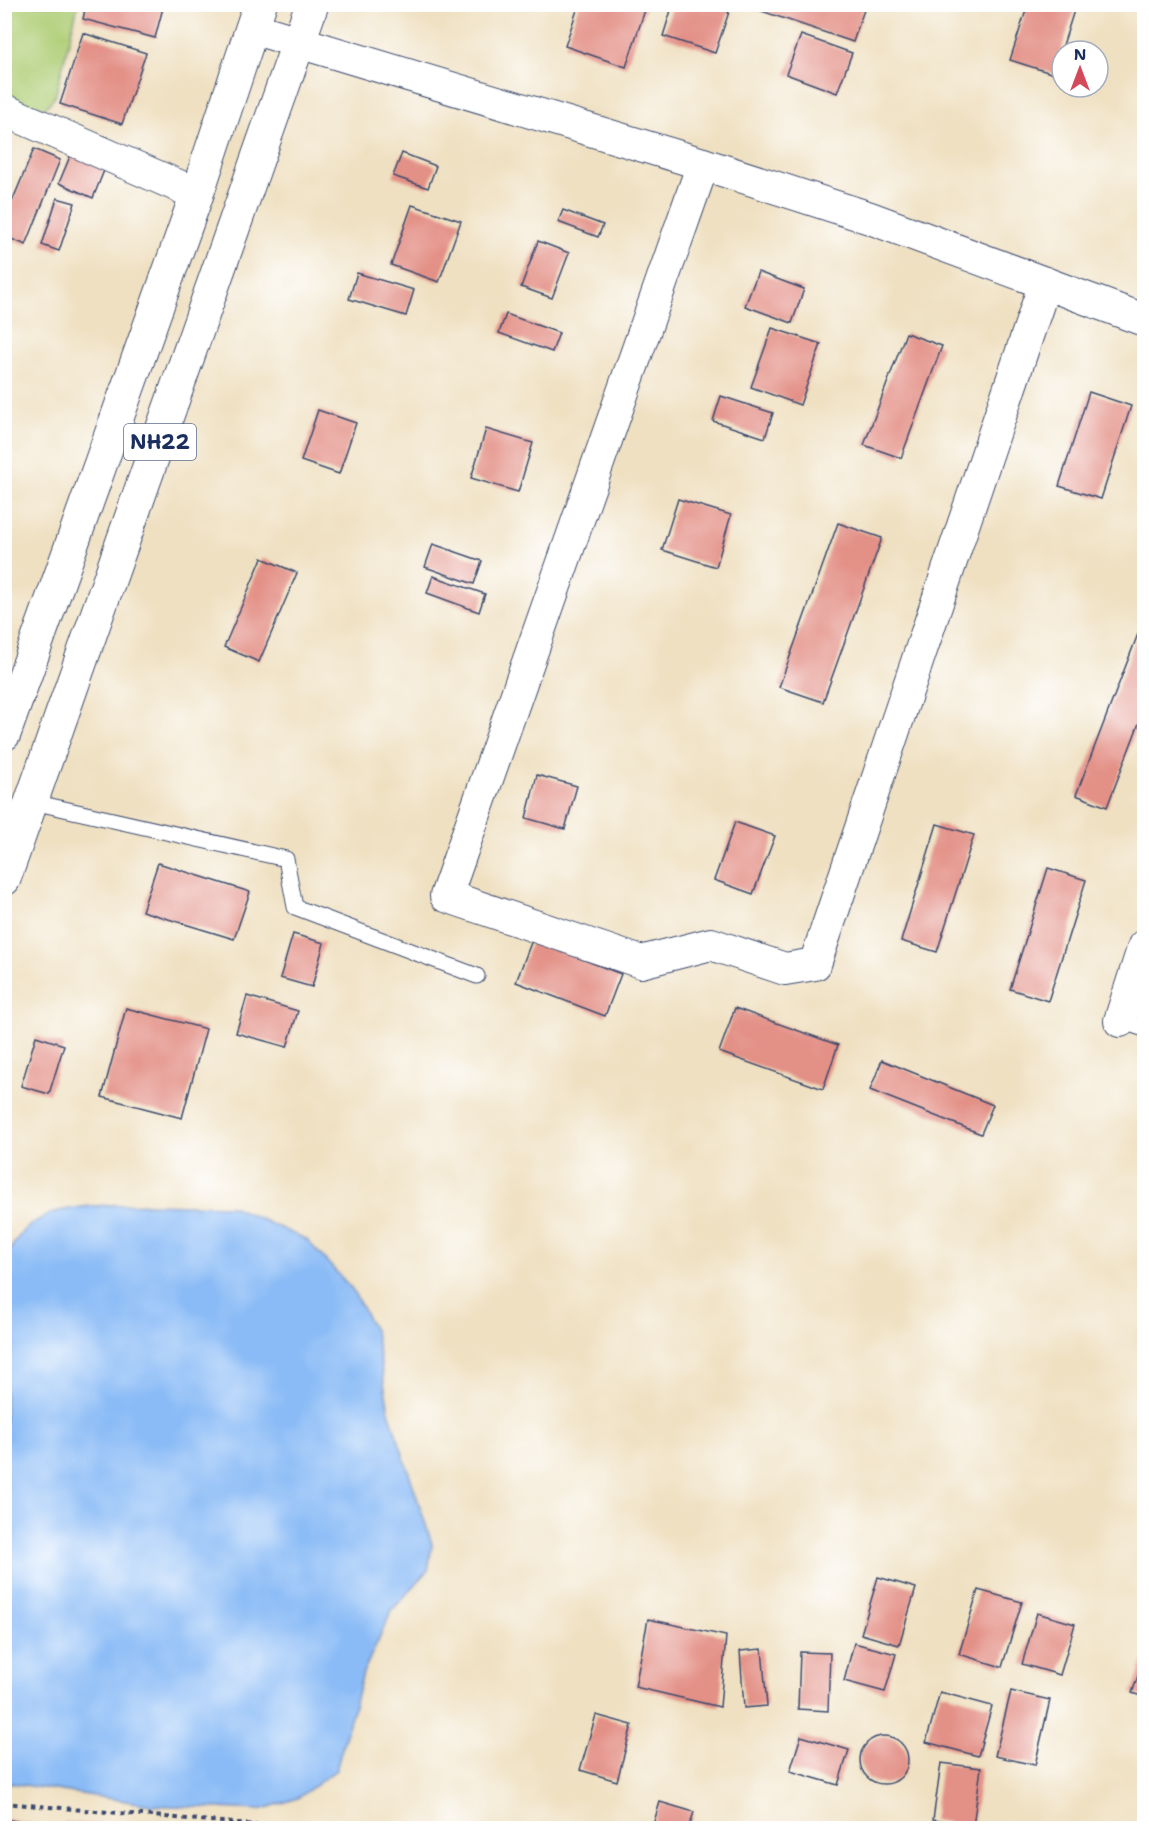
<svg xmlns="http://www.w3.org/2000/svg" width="1149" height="1833" viewBox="0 0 1149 1833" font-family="'Shantell Sans',sans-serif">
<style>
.green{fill:#aecd74;stroke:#647e69;stroke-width:1.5}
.water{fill:#8abbf6;stroke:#5275aa;stroke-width:1.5}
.building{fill:#e39086}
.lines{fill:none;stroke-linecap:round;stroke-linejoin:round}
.lane-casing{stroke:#3b4a6d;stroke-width:17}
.street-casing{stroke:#3b4a6d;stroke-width:34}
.highway-casing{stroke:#3b4a6d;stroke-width:35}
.path{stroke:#3b4a6d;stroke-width:4;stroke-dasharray:4.5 4.5;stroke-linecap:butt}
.lane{stroke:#fff;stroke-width:15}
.street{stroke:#fff;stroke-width:32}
.highway{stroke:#fff;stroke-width:33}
.labels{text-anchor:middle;stroke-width:4.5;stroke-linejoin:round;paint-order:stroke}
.shield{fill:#fff;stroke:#5f6d8e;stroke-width:1.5}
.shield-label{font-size:21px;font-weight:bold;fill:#1b2f5e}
</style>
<rect width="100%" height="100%" fill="#fff"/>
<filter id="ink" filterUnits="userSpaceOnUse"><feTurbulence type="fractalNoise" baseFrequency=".0167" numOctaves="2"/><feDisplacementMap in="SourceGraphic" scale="12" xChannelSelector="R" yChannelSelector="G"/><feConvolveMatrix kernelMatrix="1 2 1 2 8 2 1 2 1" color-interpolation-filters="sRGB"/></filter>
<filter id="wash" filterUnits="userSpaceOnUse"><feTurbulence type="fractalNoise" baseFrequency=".008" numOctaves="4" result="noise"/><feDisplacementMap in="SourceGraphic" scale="24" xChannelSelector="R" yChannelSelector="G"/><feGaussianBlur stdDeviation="1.35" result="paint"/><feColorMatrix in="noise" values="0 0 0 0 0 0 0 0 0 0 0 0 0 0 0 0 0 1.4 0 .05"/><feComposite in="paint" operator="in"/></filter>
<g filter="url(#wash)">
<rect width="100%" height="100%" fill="#efe0c1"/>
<!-- green -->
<path class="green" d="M4 5H78L55 97 44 109 5 98Z"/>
<!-- water -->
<path class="water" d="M147 1204 232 1206 307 1240 352 1289 375 1332 389 1411 432 1544 428 1571 392 1610 363 1673 336 1770 298 1798 260 1810 151 1805 5 1782V1263C26 1198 91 1207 147 1204Z"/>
<g id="blocks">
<!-- building -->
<g class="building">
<path d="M86 4H164L155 38 83 19Z"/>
<path d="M579 4H647L626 67 565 46Z"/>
<path d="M673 4H708L729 12 715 53 663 36Z"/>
<path d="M741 4H866L853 42Z"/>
<path d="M1028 4H1076L1054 74 1010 60Z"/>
<path d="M83 33 146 53 122 124 60 104Z"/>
<path d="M801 35 852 53 837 93 786 74Z"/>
<path d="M34 149 60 160 26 245 4 236V221Z"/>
<path d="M73 149 107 163 93 198 59 183Z"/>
<path d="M402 153 436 166 428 188 393 176Z"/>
<path d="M57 198 75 203 59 251 42 245Z"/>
<path d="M412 205 461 221 439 282 391 265Z"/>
<path d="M563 210 603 225 598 237 558 222Z"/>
<path d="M538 241 569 253 552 298 521 287Z"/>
<path d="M758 272 804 289 792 323 745 306Z"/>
<path d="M357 273 414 290 406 316 349 299Z"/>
<path d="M506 314 559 333 552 352 499 333Z"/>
<path d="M772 328 821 344 800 405 751 387Z"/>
<path d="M906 333 942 346 901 458 864 445Z"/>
<path d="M1089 392 1131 406 1101 499 1059 486Z"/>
<path d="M721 396 773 413 765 438 713 421Z"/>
<path d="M318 410 356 423 339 474 301 461Z"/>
<path d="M486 429 533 443 518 492 471 478Z"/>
<path d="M678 499 731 515 716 567 662 550Z"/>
<path d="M838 523 882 538 823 702 779 687Z"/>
<path d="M433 544 482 561 474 584 425 567Z"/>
<path d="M262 558 297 573 259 662 224 647Z"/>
<path d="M433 576 485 594 479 612 427 593Z"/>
<path d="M1143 621 1144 710 1107 807 1076 795Z"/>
<path d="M537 775 577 786 565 829 526 818Z"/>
<path d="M735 822 775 836 753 894 714 880Z"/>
<path d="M937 824 974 835 937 952 901 941Z"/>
<path d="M158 863 250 892 234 939 142 911Z"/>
<path d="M1048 868 1086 880 1048 1001 1010 989Z"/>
<path d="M293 934 324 943 312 987 280 978Z"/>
<path d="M532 940 621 974 605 1016 516 982Z"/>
<path d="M247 996 298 1011 287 1047 236 1033Z"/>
<path d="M126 1008 206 1029 182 1118 102 1097Z"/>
<path d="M735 1008 838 1045 823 1089 719 1052Z"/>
<path d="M36 1036 64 1045 49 1094 21 1086Z"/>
<path d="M882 1060 993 1105 981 1134 870 1090Z"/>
<path d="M878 1577 916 1588 899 1645 861 1634Z"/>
<path d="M978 1590 1022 1602 1002 1667 959 1654Z"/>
<path d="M1037 1613 1075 1624 1060 1675 1022 1664Z"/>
<path d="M648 1619 726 1636 720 1707 635 1687Z"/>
<path d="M854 1643 896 1654 885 1692 844 1681Z"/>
<path d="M762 1649 767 1706 744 1708 740 1651Z"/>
<path d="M800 1652 830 1653 828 1711 798 1709Z"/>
<path d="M1144 1659V1697L1132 1693Z"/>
<path d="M1011 1691 1050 1700 1035 1765 995 1756Z"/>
<path d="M940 1692 992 1706 978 1756 926 1742Z"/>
<path d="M596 1715 632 1725 617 1781 580 1770Z"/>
<circle cx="884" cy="1760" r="24"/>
<path d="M801 1736 849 1750 838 1785 790 1771Z"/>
<path d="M941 1763 981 1768 973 1826 933 1820Z"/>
<path d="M660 1802 694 1812 689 1828H652Z"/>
<path d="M4 1819 52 1827V1828H4Z"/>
<path d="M64 1822 130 1827V1828H64Z"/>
</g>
</g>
</g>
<g filter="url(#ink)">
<use href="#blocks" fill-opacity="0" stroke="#3b4a6d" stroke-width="1.5"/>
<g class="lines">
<!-- lane casing -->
<g class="lane-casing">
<g id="lane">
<path d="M33 802 286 859 295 907 477 976"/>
<path d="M1120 1021 1144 1029"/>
</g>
</g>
<!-- street casing -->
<g class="street-casing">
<g id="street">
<path d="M252 28 703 164 870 218 1144 320"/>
<path d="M4 110 197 194"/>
<path d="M703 164 446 896 641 962 711 944 785 969 815 964 1045 283"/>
<path d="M1120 1021 1144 946"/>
</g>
</g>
<!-- highway casing -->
<g class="highway-casing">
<g id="highway">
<path d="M4 734 197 194 260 4"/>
<path d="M4 879 312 4"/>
</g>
</g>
<!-- path -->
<path class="path" d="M4 1803 291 1828"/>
<!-- lane -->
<use href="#lane" class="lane"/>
<!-- street -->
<use href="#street" class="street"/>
<!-- highway -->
<use href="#highway" class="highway"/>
</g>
</g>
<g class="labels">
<!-- shield labels -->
<rect class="shield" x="124" y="424" width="72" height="36" rx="4.5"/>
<g class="shield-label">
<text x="160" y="449">NH22</text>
</g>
</g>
<!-- margin -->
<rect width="1149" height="1833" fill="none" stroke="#fff" stroke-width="24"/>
<!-- north arrow -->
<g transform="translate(1080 69)"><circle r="28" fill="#ffffff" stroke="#a4acbf" stroke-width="1.5"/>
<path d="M0-4.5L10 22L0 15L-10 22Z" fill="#d1495b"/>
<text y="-9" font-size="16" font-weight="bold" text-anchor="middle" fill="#1b2f5e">N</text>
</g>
</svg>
